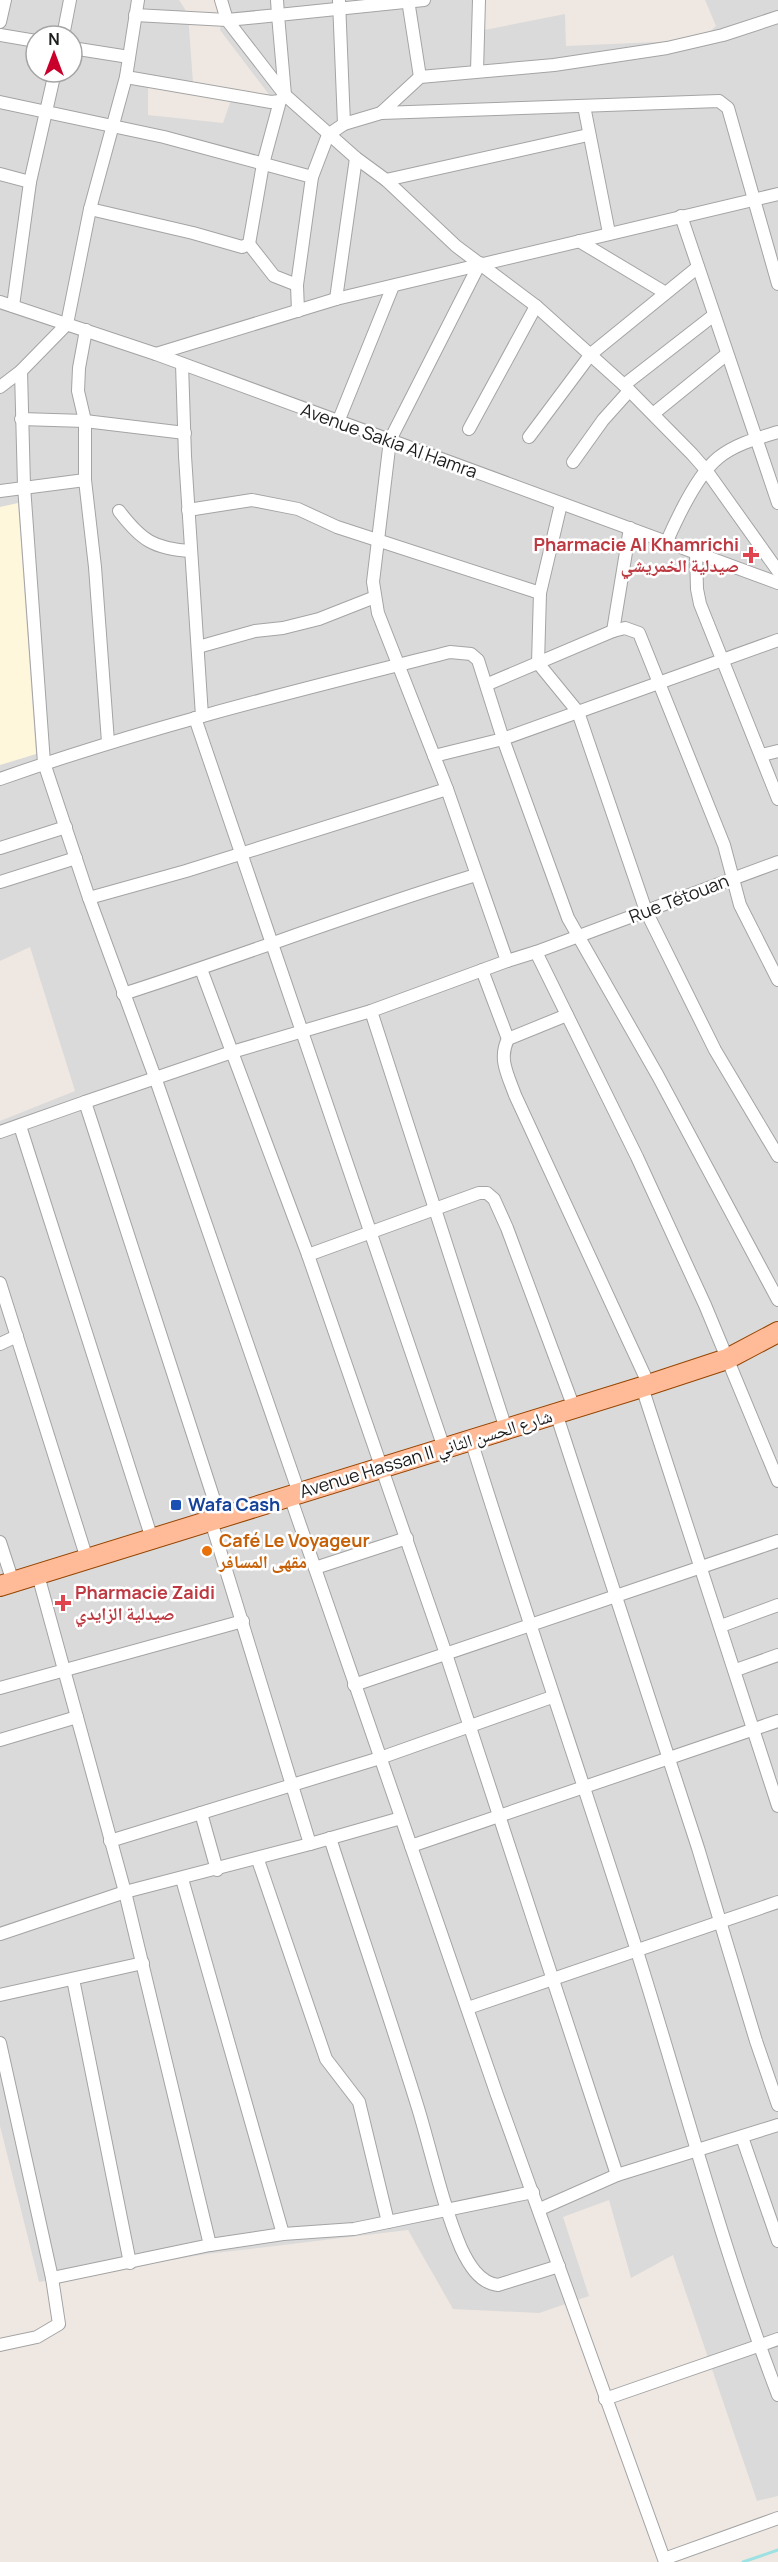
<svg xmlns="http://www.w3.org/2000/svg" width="778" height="2562" viewBox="0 0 778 2562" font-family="Manrope,'Noto Naskh Arabic',sans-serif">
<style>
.residential{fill:#dbdada;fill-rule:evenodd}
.education{fill:#fff7db}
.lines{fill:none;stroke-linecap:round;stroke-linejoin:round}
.stream{stroke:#9ee1e2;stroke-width:3}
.minor-casing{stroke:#a4a4a4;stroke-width:14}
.primary-casing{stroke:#964400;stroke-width:22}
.minor{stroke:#fff;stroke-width:12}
.primary{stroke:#ffbb97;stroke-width:20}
.health-dot{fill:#e0444e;stroke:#fff;stroke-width:2}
.transit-dot{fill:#1a4fb4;stroke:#fff;stroke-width:2}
.food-dot{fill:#e8710a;stroke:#fff;stroke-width:2}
.labels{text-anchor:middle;stroke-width:5;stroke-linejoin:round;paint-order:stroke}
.street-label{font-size:18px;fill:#1d1d1d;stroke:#fff}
.health-label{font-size:18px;font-weight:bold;fill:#be3a42;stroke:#fff;text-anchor:end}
.transit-label{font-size:18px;font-weight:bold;fill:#164399;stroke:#fff;text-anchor:start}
.food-label{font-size:18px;font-weight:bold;fill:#c56008;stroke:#fff;text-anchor:start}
</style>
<rect width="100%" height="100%" fill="#efe8e2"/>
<!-- residential -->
<path class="residential" d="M0 0H179L188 14 193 83 148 79V115L223 123 232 97 280 109 220 30 226 0H483L474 32 565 14 566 46 701 40 716 26 705 0H778V2496L757 2501 673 2255 631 2278 609 2200 563 2217 589 2296 539 2313 453 2309 408 2230 207 2254 39 2282 0 2126V1121L75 1091 30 947 0 961ZM36 36H72V72H36Z"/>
<!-- education -->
<path class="education" d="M18 503 36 754 0 765V507Z"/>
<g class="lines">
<!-- stream -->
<path class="stream" d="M743 2562 778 2550"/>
<!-- minor casing -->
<g class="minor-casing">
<g id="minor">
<path d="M138 0 126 77 90 209 67 324 21 371 24 486 44 763 89 898 186 871 447 789"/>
<path d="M221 0 227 20 285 95 356 158 386 180 456 246 536 306 624 385 692 454 706 470 778 571"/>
<path d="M408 0 420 77"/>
<path d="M339 1 344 124"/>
<path d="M135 15 227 20 278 15 277 0"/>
<path d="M0 22 5 0"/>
<path d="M0 35 36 41"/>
<path d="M63 36 70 0"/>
<path d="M72 48 129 57"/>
<path d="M477 71 479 0"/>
<path d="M126 77 271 102 280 101"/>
<path d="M0 102 164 137 312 177 297 285 298 311"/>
<path d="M584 106 609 233"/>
<path d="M381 113 420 77 554 65 667 48 723 35 778 17"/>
<path d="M0 174 30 182"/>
<path d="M312 177 328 135 344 124 381 113 719 101 728 108 778 284"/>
<path d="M386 180 588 135"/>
<path d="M90 209 193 233 242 247 249 244 263 164 280 101 285 95 278 15 424 0"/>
<path d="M681 216 778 503"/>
<path d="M579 241 664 292"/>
<path d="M249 244 274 276 297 285"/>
<path d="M336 299 356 158"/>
<path d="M0 302 156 354 778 583"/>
<path d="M13 306 30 182 55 72"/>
<path d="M86 330 79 368 78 391 85 421V480L95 567 108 742"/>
<path d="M156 354 336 299 778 194"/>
<path d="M182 364 185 456 202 716"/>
<path d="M624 385 714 315"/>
<path d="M0 387 21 371"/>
<path d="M653 414 727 354"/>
<path d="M21 419 85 421 185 433"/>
<path d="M338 422 393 286"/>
<path d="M469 429 536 306"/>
<path d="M529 437 591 354 698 267"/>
<path d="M573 462 603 420 629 391"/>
<path d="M0 491 85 480"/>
<path d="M188 510 252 500 298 509 337 527 540 593 561 504"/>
<path d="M119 511C141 540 154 549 191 551"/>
<path d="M667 541C678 516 697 475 718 458 735 444 758 438 778 432"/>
<path d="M696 553 697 589 700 604 778 799"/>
<path d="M540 593 538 663 578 712 646 911 715 1050 778 1156"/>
<path d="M613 631 630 528"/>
<path d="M778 640 503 739 568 918 658 1076 778 1300"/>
<path d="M198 647 255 631 283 628 319 619 375 597"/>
<path d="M488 684 613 631 625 628 639 633 724 845 740 905 778 980"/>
<path d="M195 718 444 1448"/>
<path d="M762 755 778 751"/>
<path d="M0 779C147 727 299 690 450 652L471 654 478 660 503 739 434 756"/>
<path d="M0 848 66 827"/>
<path d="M778 862 536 952 637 1157 705 1305 778 1481"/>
<path d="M0 882 76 858"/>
<path d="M89 898 156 1080 299 1493"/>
<path d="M507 961 536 952"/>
<path d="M201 969 232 1052 371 1011 507 961 447 789 378 613 373 582 390 440 480 263"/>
<path d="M482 970 508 1039"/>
<path d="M123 994C242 956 357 911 476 875"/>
<path d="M371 1011 506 1429"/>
<path d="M567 1015 508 1039C498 1059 508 1075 515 1095L649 1385"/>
<path d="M20 1126 152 1539"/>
<path d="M0 1132 85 1102"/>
<path d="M0 1283 87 1559"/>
<path d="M0 1344 17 1336"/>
<path d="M642 1387 778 1806"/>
<path d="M574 1408 507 1228 494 1199 487 1193H479L308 1255 446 1654 617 2175"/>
<path d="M556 1413 698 1848 756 2041 778 2105"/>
<path d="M471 1440C524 1610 582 1778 636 1948 683 2097 722 2249 778 2395"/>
<path d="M290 1496 497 2095 664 2559 778 2518"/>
<path d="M220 1518 85 1102 232 1052 308 1255"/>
<path d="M0 1542 13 1582"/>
<path d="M315 1568 407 1538"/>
<path d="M38 1575 125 1892 210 2245"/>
<path d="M721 1626 778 1605"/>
<path d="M736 1670 778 1655"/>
<path d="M354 1685 778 1541"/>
<path d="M0 1688 243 1621"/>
<path d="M0 1740 77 1717"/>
<path d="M201 1813 217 1870"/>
<path d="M330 1838C359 1928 390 2017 418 2108 432 2154 442 2203 461 2248 468 2263 479 2283 498 2285L559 2266"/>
<path d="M110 1841 380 1758 552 1697"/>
<path d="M310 1844 401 1818"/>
<path d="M411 1846 778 1721"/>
<path d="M258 1860 326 2059 359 2102 388 2222"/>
<path d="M182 1879 283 2234"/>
<path d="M0 1934 125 1892 310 1844 211 1521"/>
<path d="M73 1979 130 2263"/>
<path d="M0 1995 143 1963"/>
<path d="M468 2008 778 1902"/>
<path d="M0 2043 52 2278 210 2245 283 2234 354 2229 533 2192"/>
<path d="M742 2137 778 2241"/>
<path d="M540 2209 617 2175 778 2125"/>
<path d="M0 2345 37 2337 59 2324 52 2278"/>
<path d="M605 2399 778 2339"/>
</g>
</g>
<!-- primary casing -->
<g class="primary-casing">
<path id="primary" d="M0 1586 642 1387 727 1359 778 1332"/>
</g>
<!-- minor -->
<use href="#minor" class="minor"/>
<!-- primary -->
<use href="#primary" class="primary"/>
</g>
<!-- markers -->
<g class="health-dot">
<path d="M748 546h6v6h6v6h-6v6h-6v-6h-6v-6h6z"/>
<path d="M60 1594h6v6h6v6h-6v6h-6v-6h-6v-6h6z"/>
</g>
<rect class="transit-dot" x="170" y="1499" width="12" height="12" rx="3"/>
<circle class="food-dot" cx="207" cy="1551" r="6"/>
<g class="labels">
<!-- street labels -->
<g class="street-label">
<text transform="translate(389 441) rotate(20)" y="6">Avenue Sakia Al Hamra</text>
<text transform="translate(679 899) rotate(-21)" y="6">Rue Tétouan</text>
<text transform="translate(426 1454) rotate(-17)" y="6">Avenue Hassan II شارع الحسن الثاني</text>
</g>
<!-- health labels -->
<g class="health-label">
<text x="739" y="551">Pharmacie Al Khamrichi<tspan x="739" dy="21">صيدلية الخمريشي</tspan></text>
<text x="75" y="1599" text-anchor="start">Pharmacie Zaidi<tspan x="75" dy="21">صيدلية الزايدي</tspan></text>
</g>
<!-- transit labels -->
<g class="transit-label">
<text x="188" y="1511">Wafa Cash</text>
</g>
<!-- food labels -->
<g class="food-label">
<text x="219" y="1547">Café Le Voyageur<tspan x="219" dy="21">مقهى المسافر</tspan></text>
</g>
</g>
<!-- north arrow -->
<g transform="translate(54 54)"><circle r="28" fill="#ffffff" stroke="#a5a5a5" stroke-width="1.5"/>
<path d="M0-4.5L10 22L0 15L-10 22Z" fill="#ca002c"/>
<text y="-9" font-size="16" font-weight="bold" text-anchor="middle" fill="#1d1d1d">N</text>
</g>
</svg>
